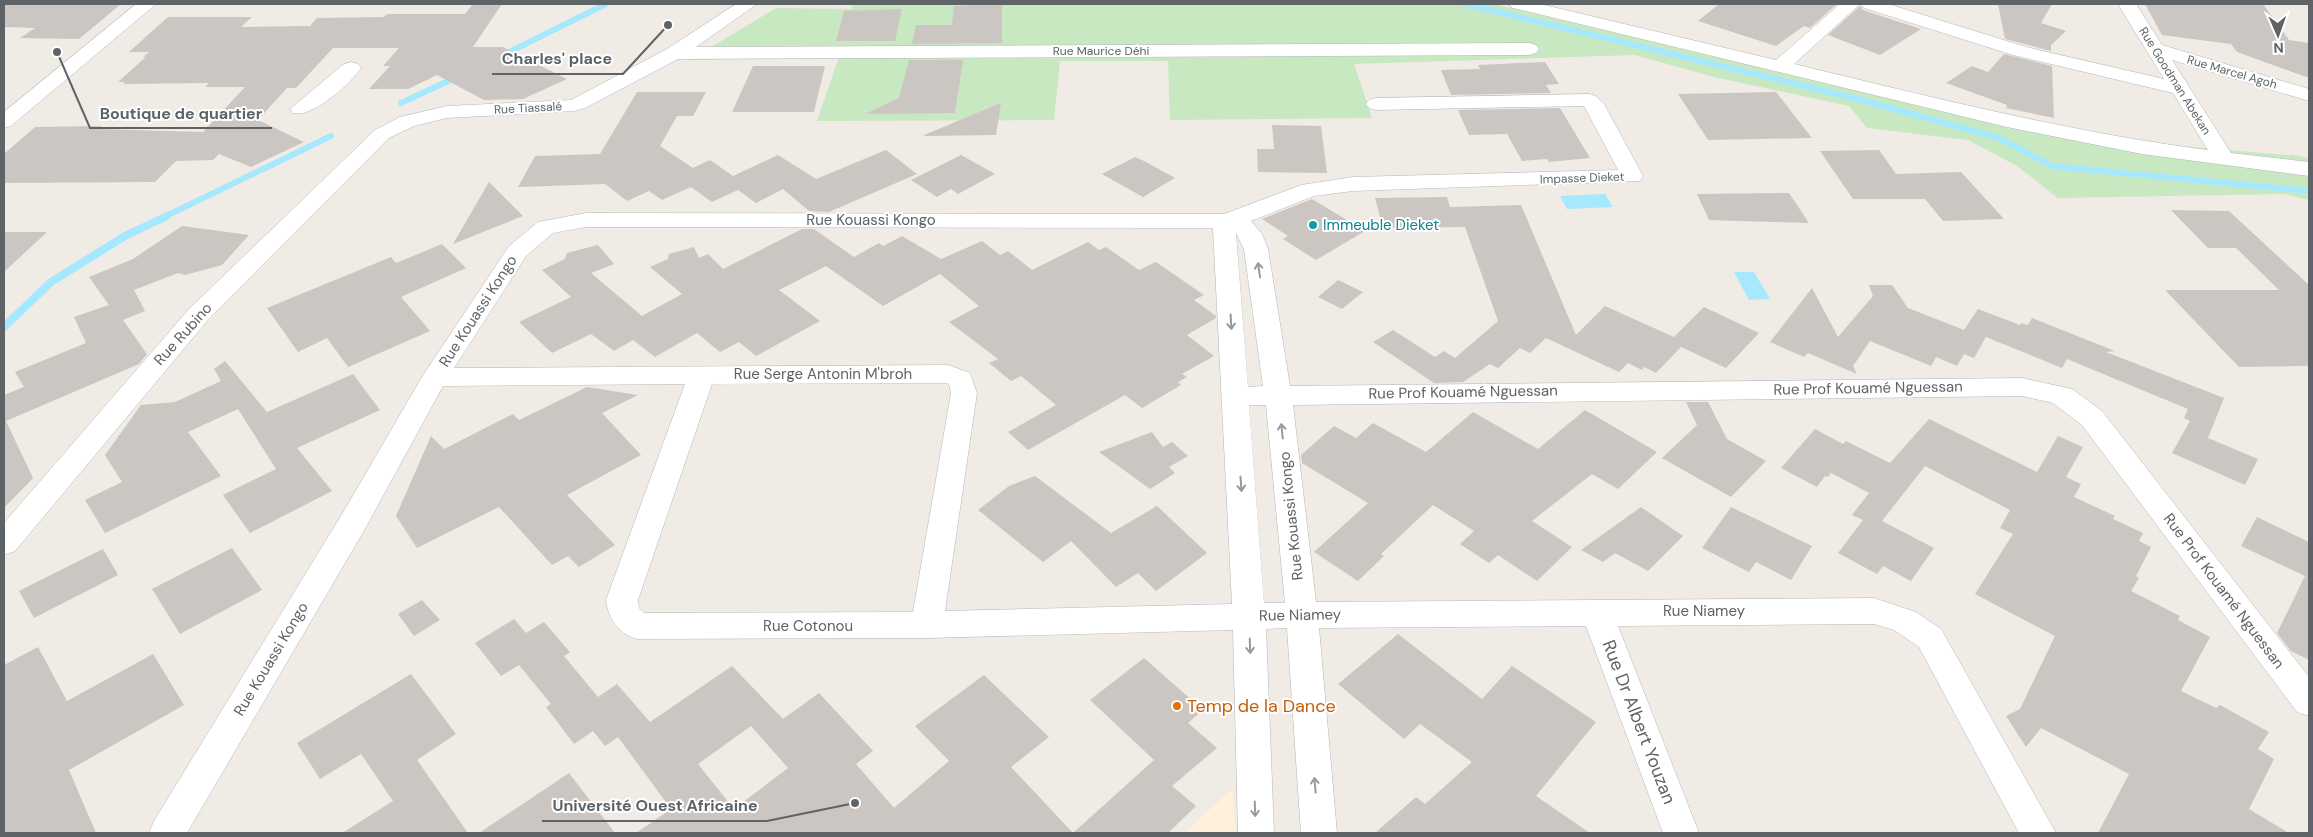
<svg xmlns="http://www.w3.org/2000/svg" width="2313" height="837" viewBox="0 0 2313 837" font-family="'DM Sans',sans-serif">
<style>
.commercial{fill:#fff0db}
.green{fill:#c8e8c1}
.water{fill:#a6e9ff}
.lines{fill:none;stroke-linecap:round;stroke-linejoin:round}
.stream-far1{stroke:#a6e9ff;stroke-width:6}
.stream{stroke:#a6e9ff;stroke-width:8}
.building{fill:#cbc6c1;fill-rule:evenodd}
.street-casing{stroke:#b3b7ba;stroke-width:1}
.street{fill:#fff;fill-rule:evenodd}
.oneway{stroke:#969a9c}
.culture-dot{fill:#0f9aa8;stroke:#fff;stroke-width:2}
.food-dot{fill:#e8710a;stroke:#fff;stroke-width:2}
.labels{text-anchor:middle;stroke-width:4;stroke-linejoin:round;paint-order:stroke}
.far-street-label{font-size:12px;fill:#5d6366;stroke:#fff}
.street-label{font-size:15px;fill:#5d6366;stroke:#fff}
.culture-label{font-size:15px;fill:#0d838f;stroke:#fff;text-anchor:start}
.near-food-label{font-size:18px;fill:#c56008;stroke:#fff;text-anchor:start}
.near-street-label{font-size:18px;fill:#5d6366;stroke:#fff}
.leader{fill:none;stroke:#5d6366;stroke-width:2}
.callout-dot{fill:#5d6366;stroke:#fff;stroke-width:2}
.callout-label{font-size:16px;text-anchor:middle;font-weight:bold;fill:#5d6366;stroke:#fff;stroke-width:4;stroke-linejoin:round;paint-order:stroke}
</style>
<rect width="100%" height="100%" fill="#f0ebe5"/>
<!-- commercial -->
<path class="commercial" d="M1233 788 1236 833H1184Z"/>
<!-- green -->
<path class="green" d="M853 4H1493L2071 137 2301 156 2309 159V200L2284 194 2058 198 2017 166 1968 140 1867 128 1849 106 1714 77 1635 55 1354 64 1372 118 1170 120 1168 61H1060L1054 120 817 121 839 57 690 60 776 8 851 9Z"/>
<!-- water -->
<g class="water">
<path d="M1605 194 1613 207 1567 209 1560 196Z"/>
<path d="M1734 272H1754L1770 299 1749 300Z"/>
</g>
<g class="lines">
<!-- stream-far1 -->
<g class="stream-far1">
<path d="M1465 4 1858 99 1999 138 2052 166 2309 191"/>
<path d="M501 56 606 4"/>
<path d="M401 103 457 77"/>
<path d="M164 217 331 136"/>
</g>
<!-- stream -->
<path class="stream" d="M4 327 51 282 125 236 167 216"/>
</g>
<!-- building -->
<g class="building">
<path d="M4 4H121L79 39 20 38 35 28 4 27Z"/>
<path d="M473 4H502L473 47H503L567 79 523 99 484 100 437 75 408 89H369L390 66H383L399 48H333L296 88H287L258 120 304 142 251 167 219 154 213 160 176 161 155 182 4 183V154L35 127 102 126 98 129 203 132 245 87H205L209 83 123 84 125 82H118L146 57H143L149 52H129L168 17H252L241 27 310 26 317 18 384 17 387 14H465Z"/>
<path d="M1002 4V43L912 44 916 25H952L954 6Z"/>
<path d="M1719 4H1837L1810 28 1804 26 1776 46 1698 21Z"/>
<path d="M1998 4H2052L2041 23 2066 31 2051 45V51L2005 39Z"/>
<path d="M2145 4H2263L2289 40 2309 43V78L2237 52 2231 44 2162 35Z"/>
<path d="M1860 6 1863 10 1921 29 1880 55 1828 35Z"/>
<path d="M902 9 895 41H836L844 11Z"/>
<path d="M2004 54 2052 66 2054 118 2006 108 2007 105 1946 83 1972 66 1988 72Z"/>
<path d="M909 60H963L955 113 865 114 899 98Z"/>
<path d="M1545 62 1559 84 1546 85 1551 93 1451 95 1441 70 1480 69 1478 65Z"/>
<path d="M753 66H825L814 112H732Z"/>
<path d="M637 92H706L693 116H677L660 146 693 168 710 160 733 176 778 155 816 179 886 150 917 174 829 212 809 211 783 189 756 203 738 190 712 202 691 187 662 200 649 191 627 201 605 184 518 187 535 156 600 154Z"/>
<path d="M1776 92 1812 138 1708 140 1678 94Z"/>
<path d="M1001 103 996 135 924 136V135Z"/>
<path d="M1560 108 1590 158 1549 162 1547 159 1522 161 1507 134 1469 135 1458 110Z"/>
<path d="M1272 125 1321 126 1327 173 1258 172 1257 149H1274Z"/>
<path d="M1879 150 1896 174 1961 172 2004 219 1943 221 1925 199H1853L1820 151Z"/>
<path d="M961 155 995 174 958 194 951 189 937 197 911 180Z"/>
<path d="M1135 157 1144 161 1175 178 1143 197 1102 174Z"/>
<path d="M489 182 523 216 453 244Z"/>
<path d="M1789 193 1809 223 1709 220 1697 194Z"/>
<path d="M1447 197 1450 207 1521 205 1576 335 1605 306 1674 337 1704 307 1759 333 1726 368 1681 347 1656 373 1644 367 1642 370 1628 363 1619 372 1546 338 1530 353 1520 348 1498 368 1490 364 1463 382 1434 383 1373 342 1393 330 1435 357 1444 351 1455 358 1498 321 1465 227 1383 228 1375 198Z"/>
<path d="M1312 199 1365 231 1316 260 1283 239 1288 236 1262 219Z"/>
<path d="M2171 210 2229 211 2309 285V366L2239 367 2165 290H2279L2236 248H2208Z"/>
<path d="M182 226 249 235 222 265 185 275 178 273 134 290 145 311 123 320 147 354 139 364 6 421 33 478 4 508V395L24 387 15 372 86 343 74 317 109 305 89 277 133 259Z"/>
<path d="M802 229H814L854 257 879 243 883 246 902 236 941 259 982 241 1000 255 1008 251 1032 270 1088 242 1099 250 1106 247 1139 270 1156 262 1204 295 1194 300 1216 316V318L1187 335 1214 356 1182 374 1187 377 1178 382 1181 385 1142 408 1125 395 1028 450 1008 432 1056 405 1021 376 1011 381 989 363 998 359 949 322 979 306 940 274 883 306 826 266 779 290 820 321 756 356 739 342 720 352 697 333 655 357 633 340 614 351 591 334 552 353 519 322 571 297 542 270 565 259 567 253 598 245 614 264 591 273 642 316 682 294 650 267 668 259 669 254 694 247 699 258 708 254 723 269Z"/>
<path d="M4 232H47L4 272Z"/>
<path d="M442 244 466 268 401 297 430 331 348 367 327 338 298 352 267 308 391 257 396 263Z"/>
<path d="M1338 280 1363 292 1342 309 1318 297Z"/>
<path d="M1869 285H1892L1908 308 1964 330 1978 309 2020 325 2021 323 2028 325 2032 318 2115 351 2106 352 2224 398 2208 438 2258 459 2245 485 2172 453 2190 421 2184 418 2188 409 2067 359 2062 368 1986 337 1974 358 1964 354 1957 366 1936 357 1931 366 1870 341 1853 366 1857 374 1808 353 1804 357 1770 342 1812 288 1838 337 1873 296Z"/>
<path d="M225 361 267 412 353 374 380 410 297 448 332 491 250 533 223 495 276 469 238 409 188 432 221 476 105 533 85 500 122 482 105 455 141 405 175 402 221 381 214 369Z"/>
<path d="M587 387 638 395 602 413 641 455 567 495 615 545 579 567 568 556 552 565 499 507 417 548 396 516 431 436 444 449 513 414 519 420Z"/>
<path d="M1686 402H1708L1727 439 1766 461 1731 497 1662 458 1697 425Z"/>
<path d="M1585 410 1657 452 1618 489 1592 474 1532 521 1572 547 1537 581 1498 555 1489 563 1460 544 1474 531 1433 505 1381 554 1384 556 1358 581 1314 552 1368 503 1302 463 1301 455 1334 426 1356 438 1373 423 1426 452 1473 412 1538 449Z"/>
<path d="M1929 419 2037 472 2058 436 2083 447 2066 477 2081 484 2074 497 2115 516 2113 519 2143 533 2139 541 2151 547 2136 576 2139 578 2131 591 2180 616 2178 620 2210 637 2181 691 2216 708 2220 705 2269 732 2258 749 2274 759 2249 809 2289 833H2098L2129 774 2041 728 2026 747 2006 716 2020 709 2055 636 1975 594 2013 534 2000 528 2010 510 1925 466 1882 521 1934 548 1911 581 1883 566 1877 574 1838 553 1863 520 1852 515 1869 493 1831 473 1828 477 1825 476 1817 487 1781 468 1815 429 1843 444 1846 441 1890 463Z"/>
<path d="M1152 432 1163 447 1172 442 1188 456 1169 467 1175 473 1150 489 1099 452Z"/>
<path d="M1035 476 1111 533 1157 506 1207 553 1156 591 1138 573 1116 587 1071 541 1043 562 978 510 1009 486Z"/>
<path d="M1641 507 1683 536 1648 571 1615 553 1603 562 1581 550Z"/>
<path d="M1731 507 1812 546 1791 580 1756 562 1749 572 1702 548Z"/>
<path d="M2257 517 2309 542V660L2291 651 2277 633 2305 576 2241 546Z"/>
<path d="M232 548 262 590 180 634 152 589Z"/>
<path d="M103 549 118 575 34 618 19 591Z"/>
<path d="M422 600 440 620 414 636 398 614Z"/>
<path d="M514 619 526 633 544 622 570 652 564 656 598 697 617 684 650 722 732 666 783 719 819 693 873 751 856 764 894 808 949 761 915 726 984 675 1049 737 1011 767 1073 833H636L671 809 618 737 605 746 593 731 574 744 546 707 551 704 519 665 501 676 475 643ZM751 726 788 768 734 809 698 764Z"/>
<path d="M1398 634 1482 699 1512 666 1596 722 1536 796 1590 833H1375L1416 797 1425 804 1472 762 1420 724 1404 739 1338 684Z"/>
<path d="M38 647 67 701 153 654 184 705 69 770 96 833H4V665Z"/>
<path d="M1144 658 1203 710 1188 723 1217 748 1172 786 1196 806 1168 833H1073L1154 760 1090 700Z"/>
<path d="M411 674 456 734 417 760 468 833H342L393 801 361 754 320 779 297 743Z"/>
<path d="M569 773 615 833H479Z"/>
</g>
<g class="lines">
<!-- street casing -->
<g class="street-casing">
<g id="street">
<path d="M136 4H156L11 126 4 128V112Z"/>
<path d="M736 4H757L696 47 1529 43 1536 45 1539 49 1536 53 1529 55 678 59 585 108 574 111 447 118 414 126 389 138 207 321 15 551 4 555V523L189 309 375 130 400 117 447 106 571 100 667 49Z"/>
<path d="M1509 4H1540L1776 60 1840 4H1860L1794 64C1931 97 2068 132 2208 150L2173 93 2013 55 1864 8 1861 4H1888L2026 47 2164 79 2118 4H2136L2162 45 2309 89V101L2172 60 2231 153 2309 162V176L2142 154 2007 127 1518 9 1512 8Z"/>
<path d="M351 62 358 64 361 68C350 84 313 118 293 113L290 109 344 64Z"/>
<path d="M1589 94 1596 96 1604 104 1643 176 1640 181 1353 191 1314 196 1251 221 1262 234 1268 249 1290 386 2022 378 2072 389 2102 411 2309 677V716L2297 712 2082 425 2053 403 2022 396 1293 405 1316 602 1874 598 1916 612 1941 629 2056 833H2019L1919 647 1894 630 1874 624 1618 626 1699 833H1663L1586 626 1319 628 1337 833H1301L1287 628 1266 629 1274 833H1238L1233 630 927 638 637 639C617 632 609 620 606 600L685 384 443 386 366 527 187 833H149L154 821 344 511 422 377 509 246 538 222 586 213 1224 214 1301 185 1353 177 1618 170 1584 106 1376 110 1369 108 1366 104 1369 100 1376 98ZM586 227 1213 228 1232 604 945 611 977 393 970 373 948 365 454 368 526 256 553 233ZM1236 233 1244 249 1263 386 1248 387ZM945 383 949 384 951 393 913 612 644 613 639 608 638 600 712 384ZM1249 405H1266L1285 603H1264Z"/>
</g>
</g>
<!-- street -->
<use href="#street" class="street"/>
</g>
<!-- one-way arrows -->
<defs><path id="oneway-shaft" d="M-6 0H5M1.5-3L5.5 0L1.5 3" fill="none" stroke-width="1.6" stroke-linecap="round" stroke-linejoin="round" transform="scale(1.25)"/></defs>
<g class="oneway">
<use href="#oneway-shaft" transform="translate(1259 270) rotate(-98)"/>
<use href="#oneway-shaft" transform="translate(1231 322) rotate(87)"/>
<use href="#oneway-shaft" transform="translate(1282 431) rotate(-96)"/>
<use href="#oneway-shaft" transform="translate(1241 484) rotate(86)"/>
<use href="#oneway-shaft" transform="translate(1250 646) rotate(88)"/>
<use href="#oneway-shaft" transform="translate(1315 785) rotate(-95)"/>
<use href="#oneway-shaft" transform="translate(1255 809) rotate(88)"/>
</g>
<!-- markers -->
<circle class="culture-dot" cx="1313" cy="225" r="5"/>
<circle class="food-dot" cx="1177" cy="706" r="5"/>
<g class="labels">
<!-- far-street labels -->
<g class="far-street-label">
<text x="1101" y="55">Rue Maurice Déhi</text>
<text transform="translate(2232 72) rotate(16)" y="4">Rue Marcel Agoh</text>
<text transform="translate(2175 81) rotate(58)" y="4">Rue Goodman Abekan</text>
<text transform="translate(528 108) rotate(-3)" y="4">Rue Tiassalé</text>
<text transform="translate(1582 178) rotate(-2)" y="4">Impasse Dieket</text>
</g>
<!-- street labels -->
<g class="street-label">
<text x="871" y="225">Rue Kouassi Kongo</text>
<text transform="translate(478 311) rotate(-57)" y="5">Rue Kouassi Kongo</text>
<text transform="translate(183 334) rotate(-48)" y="5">Rue Rubino</text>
<text x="823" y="379">Rue Serge Antonin M'broh</text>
<text transform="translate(1868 388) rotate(-1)" y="5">Rue Prof Kouamé Nguessan</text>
<text transform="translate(1463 392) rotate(-1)" y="5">Rue Prof Kouamé Nguessan</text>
<text transform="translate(1291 516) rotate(-96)" y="5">Rue Kouassi Kongo</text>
<text transform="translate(2224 591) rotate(53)" y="5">Rue Prof Kouamé Nguessan</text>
<text x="1704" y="616">Rue Niamey</text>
<text transform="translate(1300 615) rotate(-1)" y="5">Rue Niamey</text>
<text x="808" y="631">Rue Cotonou</text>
<text transform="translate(271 659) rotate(-59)" y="5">Rue Kouassi Kongo</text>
</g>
<!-- culture labels -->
<g class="culture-label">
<text x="1323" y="230">Immeuble Dieket</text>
</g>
<!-- near-food labels -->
<g class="near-food-label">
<text x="1187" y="712">Temp de la Dance</text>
</g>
<!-- near-street labels -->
<g class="near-street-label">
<text transform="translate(1639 722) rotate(69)" y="6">Rue Dr Albert Youzan</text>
</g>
</g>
<!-- callouts -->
<path class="leader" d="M668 25L623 74H492M57 52L90 128H272M855 803L767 821H542"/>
<g class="callout-dot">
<circle cx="668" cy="25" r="5"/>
<circle cx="57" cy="52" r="5"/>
<circle cx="855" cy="803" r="5"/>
</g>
<g class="callout-label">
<text x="557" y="64">Charles' place</text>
<text x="181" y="119">Boutique de quartier</text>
<text x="655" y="811">Université Ouest Africaine</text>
</g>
<!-- border -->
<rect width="2313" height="837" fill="none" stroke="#5d6366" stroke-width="10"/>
<!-- north arrow -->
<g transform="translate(2278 35) rotate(178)" stroke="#ffffff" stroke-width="4" paint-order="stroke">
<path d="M0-4L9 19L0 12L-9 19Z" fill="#5d6366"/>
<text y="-8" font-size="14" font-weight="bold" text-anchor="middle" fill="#5d6366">N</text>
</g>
</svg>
